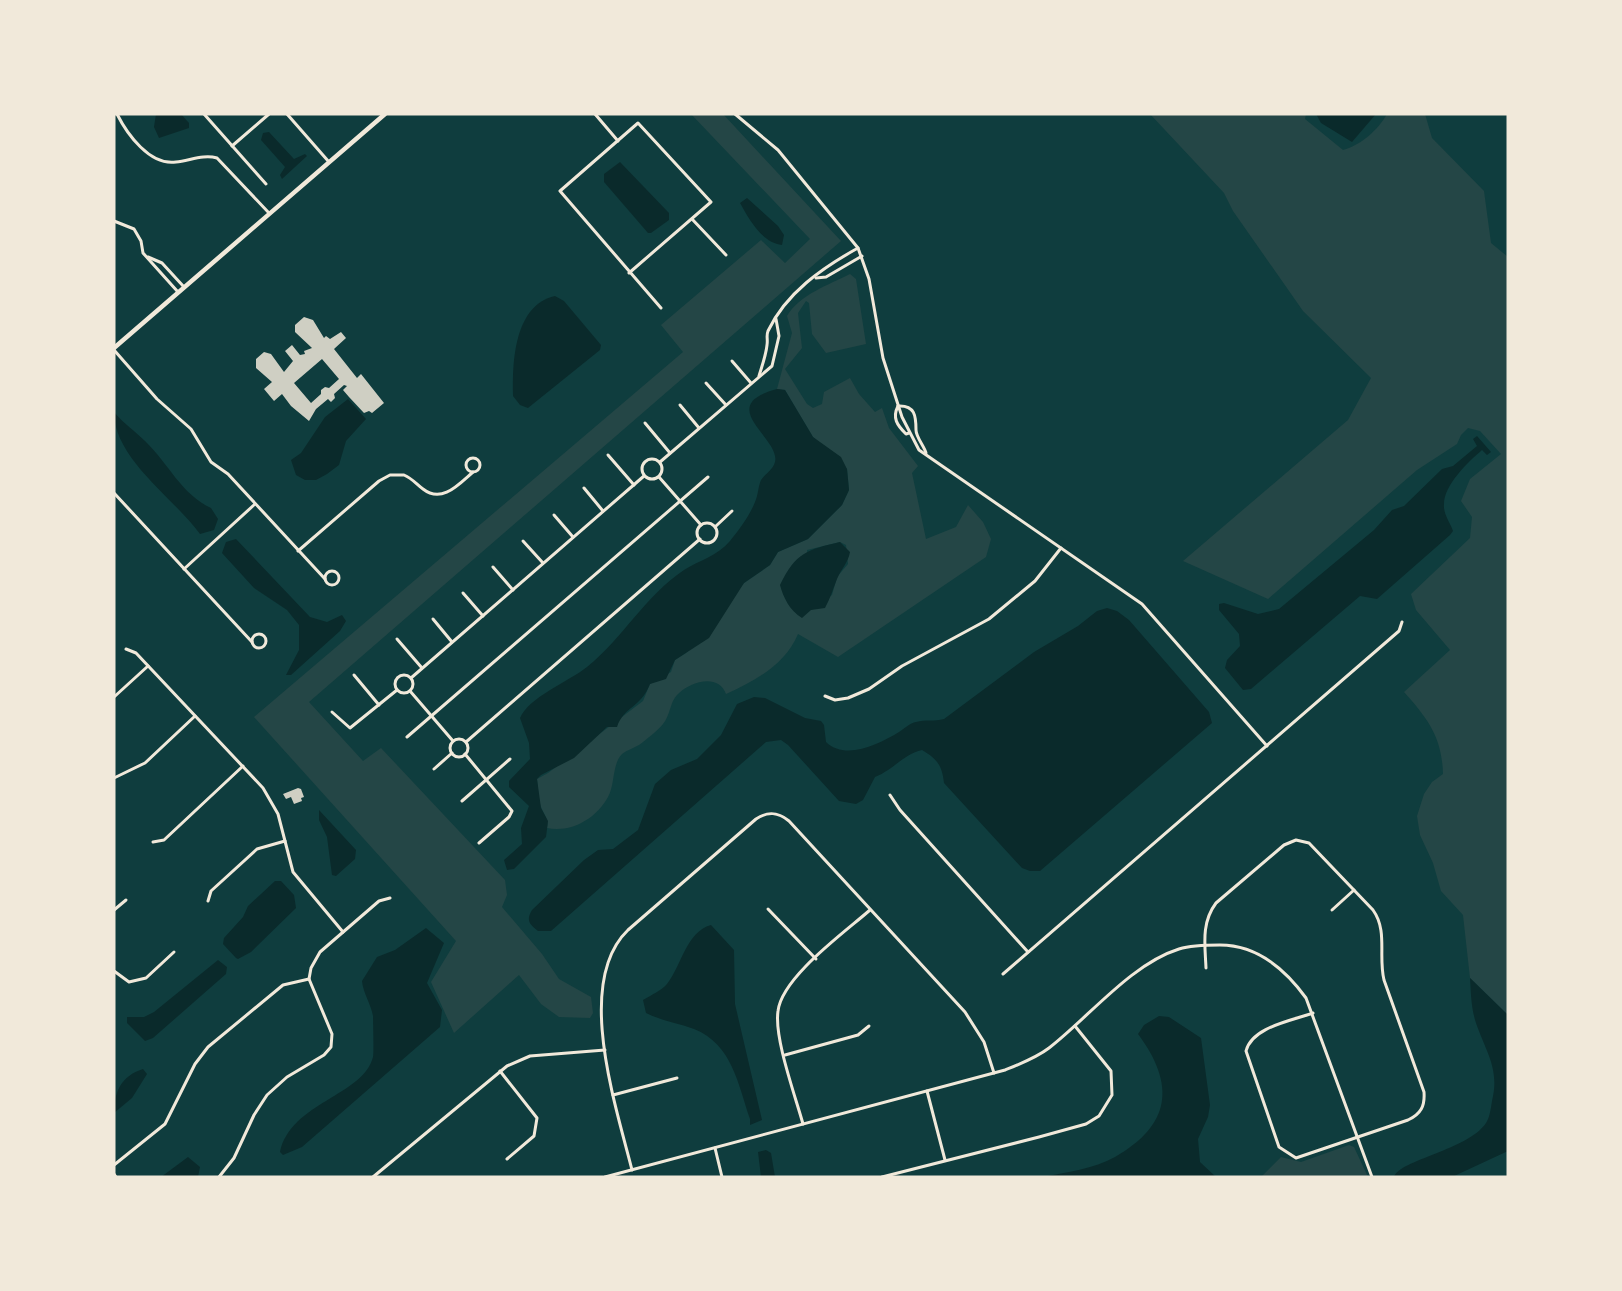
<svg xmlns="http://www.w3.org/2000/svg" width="1622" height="1291" viewBox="0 0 1622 1291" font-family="'IBM Plex Sans',sans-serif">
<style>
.green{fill:#244646;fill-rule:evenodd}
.water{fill:#0a2a2b}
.building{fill:#cfcfc3;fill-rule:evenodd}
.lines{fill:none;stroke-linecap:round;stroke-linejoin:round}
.minor{stroke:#f1e9da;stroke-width:3}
.tertiary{stroke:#f1e9da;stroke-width:4.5}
</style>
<rect width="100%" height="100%" fill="#0f3d3e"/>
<!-- green -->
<g class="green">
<path d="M691 114H723L841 241 309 702 363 761 381 748 505 880 507 895 502 907 542 954 559 979 591 997 593 1013 590 1018 559 1017 541 1004 519 975 454 1033 431 982 456 941 254 717 683 352 661 325 761 240 785 263 810 239Z"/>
<path d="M1150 114H1306L1305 119 1343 150C1361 145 1378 130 1387 114H1425L1432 138 1484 191 1491 243 1508 257V1015L1470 978 1463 915 1441 891 1433 863 1420 835 1417 816 1424 794 1432 782 1443 774C1442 737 1428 719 1404 692L1450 650 1416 610 1411 594 1470 538 1472 517 1461 501 1470 479 1501 454 1480 431 1468 428 1461 435 1457 444 1417 470 1268 599 1183 561 1348 420 1371 378 1303 311 1233 211 1224 193Z"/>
<path d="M850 274 856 279 866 344 826 353 812 334 809 303 806 301 798 313 802 348 785 369 807 404 813 408 822 404 824 392 850 378 859 394 875 412 882 408 889 428 918 466 912 473 926 539 956 527 968 505 983 522 991 539 986 557 838 657 798 634C785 665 755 681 726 694 719 673 690 681 677 695 670 702 670 716 663 724 657 731 647 739 639 745 634 748 627 750 622 754 612 764 615 785 608 797 596 819 571 833 547 828 549 818 543 814 540 804 538 796 538 787 537 779L548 773 643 701 650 684 671 672 675 660 686 653 744 583 770 565 778 552 808 539 842 505 849 490 847 469 813 437 785 390 777 389 792 333 787 316C800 294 829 285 850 274ZM840 542 846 545 848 564 837 577 832 595 811 610 807 550Z"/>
<path d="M1349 1145 1354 1147 1368 1177H1261L1281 1157 1301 1162Z"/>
</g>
<!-- water -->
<g class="water">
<path d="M156 114H181L189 123V128L159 138 154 127Z"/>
<path d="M1316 114H1376L1352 142 1321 123Z"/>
<path d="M269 132 294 159 305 154 307 156 282 179 280 175 285 167 261 140 263 133Z"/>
<path d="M620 162 669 213V220L651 233H648L604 182V174Z"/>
<path d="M747 198 778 226 784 235 782 245C762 243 749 219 740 203Z"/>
<path d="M555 296 564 301 601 345 600 350 528 408 520 405 513 396C512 363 514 305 555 296Z"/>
<path d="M777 389 785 390 813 437 841 457 847 469 849 490 842 505 808 539 778 552 770 565 744 583 709 638 675 660 666 679 650 684C640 709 624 706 617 727H607L574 758 541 775 537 779 541 808 548 821 546 837 514 869 507 870 504 860 522 844 521 828 529 806 509 787V781L530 759 529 743 520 718C529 697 568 682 587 667 623 638 646 595 684 570 700 560 717 556 730 541 739 530 750 515 755 502 758 496 758 487 761 480 765 474 773 470 775 462 781 438 713 406 777 389Z"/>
<path d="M348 399 366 419 346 441 339 465 327 474 316 480H305L296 475 291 460 301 453 325 417Z"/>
<path d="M114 412C124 424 135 431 145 441 169 464 181 494 211 508L218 519 214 530 200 534C175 499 114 459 114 412Z"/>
<path d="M1477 436 1491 452 1487 455 1482 450C1468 462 1444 485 1444 504 1443 514 1450 522 1453 531L1450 535 1377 599 1360 596 1251 689 1243 690 1225 668 1227 660 1240 646 1239 634 1219 610V604L1224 603 1258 614 1279 609 1374 530 1392 510 1404 506 1442 469 1453 466 1477 446 1473 439Z"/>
<path d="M236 539 310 617 327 622 342 615 346 621 340 631 291 675H286L299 650V625L287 610 254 588 222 553 226 542Z"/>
<path d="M840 542 850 552C848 563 841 569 837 579 833 589 830 599 825 608L811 610 802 618C790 611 783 597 780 585 796 552 807 550 840 542Z"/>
<path d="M1107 608 1117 611 1129 620 1209 712 1212 723 1040 871H1030L1022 868 944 783C942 765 937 759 922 750 904 754 893 770 875 777L863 800 856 804 839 801 788 745 781 740 766 742 551 931H538C529 924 526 920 532 910L584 860 598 850 613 849 638 830 655 784 671 770 697 759 721 735 737 704 754 697 765 698 805 718 821 721 824 725 826 742C846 761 879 744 899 732 904 729 910 723 916 722 925 719 934 722 944 719L1034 652 1078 626 1097 611Z"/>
<path d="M319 810 356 850 355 859 336 876 332 875 327 837 319 820Z"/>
<path d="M275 881H281L294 895 296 908 251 952 238 959 236 958 223 944 224 938 243 917 248 906Z"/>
<path d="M711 925 734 950 735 1004 762 1120 750 1125V1119C738 1084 732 1044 694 1029 678 1023 662 1021 646 1013L643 1000C651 995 661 991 667 984 682 965 686 932 711 925Z"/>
<path d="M426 928 444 943 427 983 442 1010 440 1027 302 1147 283 1155 280 1152C291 1102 363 1096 373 1057 374 1053 373 1020 373 1016 371 1004 363 993 362 981L377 957 395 950Z"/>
<path d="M218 960 227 967 226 974 153 1038 145 1041 127 1023V1017H144L154 1012Z"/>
<path d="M1470 978 1508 1015V1151L1452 1177H1394C1399 1160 1468 1150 1486 1123 1490 1117 1491 1107 1492 1101 1500 1069 1486 1052 1476 1023 1471 1008 1471 993 1470 978Z"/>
<path d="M1159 1016 1169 1017 1201 1038 1210 1105 1208 1117 1198 1139 1200 1162 1216 1177H1043C1066 1172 1094 1169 1115 1157 1171 1125 1176 1085 1138 1034L1144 1025Z"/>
<path d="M143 1069 147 1074 132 1098 114 1113C114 1092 121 1076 143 1069Z"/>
<path d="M766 1150 771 1153 775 1177H761L758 1152Z"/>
<path d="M188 1157 200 1167 198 1177H161Z"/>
</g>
<!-- building -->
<g class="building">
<path d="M304 317 313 320 324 338 326 336 330 339 341 332 346 338 334 349 357 378 361 374 384 403 372 413 369 411 364 413 349 397 343 390 347 386 344 385 334 394 335 398 331 402 328 399 316 409 309 421 291 406 282 394 274 401 264 389 272 382 256 368V359L264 352 271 354 284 372 293 361 285 351 292 345 300 355 305 354 304 351 312 348 295 332V325ZM322 359 339 379 329 388 325 387 321 390V394L311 403 294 383Z"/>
<path d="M298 788 301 789 304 797 301 798 302 801 294 804 291 797 286 799 283 794Z"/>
</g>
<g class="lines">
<!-- minor -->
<g class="minor">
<path d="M117 114C127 134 150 166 176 162 189 161 203 154 217 158L269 213"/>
<path d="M204 114 266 184"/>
<path d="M287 114 329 162"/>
<path d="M595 114 618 141"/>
<path d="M735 114 778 150 858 248 869 279 883 358 902 417 919 450 1142 604 1267 746"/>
<path d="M232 146 269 114"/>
<path d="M692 219 726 255"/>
<path d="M114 221 134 229 141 241 143 253 178 292"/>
<path d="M148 257 162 263 184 287"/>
<path d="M629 273 711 202 638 123 560 191 661 308"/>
<path d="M816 278 826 277 862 256"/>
<path d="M114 350 157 399 191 429 211 462 228 474 325 579"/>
<path d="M732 361 751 383"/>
<path d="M759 376C762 366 766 355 767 345 768 339 766 336 768 331 786 293 822 268 858 248"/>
<path d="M706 383 726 405"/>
<path d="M680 405 699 428"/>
<path d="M898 406C915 405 916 416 916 430 916 437 924 446 926 453"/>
<path d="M898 406C892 418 897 425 906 434L909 433"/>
<path d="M645 423 670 453"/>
<path d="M608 455 634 485"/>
<circle cx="473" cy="465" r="7"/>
<circle cx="652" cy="469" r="10"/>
<path d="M660 462 772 366 779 336 776 319"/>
<path d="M659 477 701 525"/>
<path d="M584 488 603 511"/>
<path d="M114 493 252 642"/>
<path d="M554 515 573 537"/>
<circle cx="707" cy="533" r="10"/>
<path d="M716 526 732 511"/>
<path d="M523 541 543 563"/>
<path d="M298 551 379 481 390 475H404C413 479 416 484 423 489 442 504 459 484 473 472"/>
<path d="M493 567 513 590"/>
<path d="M184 569 255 504"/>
<circle cx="332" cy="578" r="7"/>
<path d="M463 593 483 616"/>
<path d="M433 619 452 642"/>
<circle cx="259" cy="641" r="7"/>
<path d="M397 639 422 668"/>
<path d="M126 649 136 653 263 788 278 814 293 872 343 932"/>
<circle cx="404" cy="684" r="9"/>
<path d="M354 675 379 705"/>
<path d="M411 678 644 476"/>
<path d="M410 691 453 741"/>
<path d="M825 696 835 700 848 698 869 689 902 666 989 619 1035 581 1061 548"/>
<path d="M114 697 148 666"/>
<path d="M332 712 350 728 397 690"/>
<path d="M407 737 708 477"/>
<circle cx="459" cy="748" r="9"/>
<path d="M466 742 700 539"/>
<path d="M465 754 512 811 509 817 479 843"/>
<path d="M434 769 452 753"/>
<path d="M114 778 145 763 195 716"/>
<path d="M890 795 900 810 1028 952"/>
<path d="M462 801 510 759"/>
<path d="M153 842 164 840 243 766"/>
<path d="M208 901 211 891 257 849 285 841"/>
<path d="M768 909 816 959"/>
<path d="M114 910 126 900"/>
<path d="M1332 910 1354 890"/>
<path d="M1206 968C1205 945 1201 923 1216 903L1284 845 1296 840 1309 843 1373 910C1388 931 1378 956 1384 980L1424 1092C1425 1106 1421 1114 1408 1120L1296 1158 1279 1147 1246 1051C1252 1027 1291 1021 1313 1013"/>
<path d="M114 971 129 982 146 978 174 952"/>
<path d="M1003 974 1399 631 1402 622"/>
<path d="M785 1055 858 1035 869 1026"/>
<path d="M500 1071 537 1118 534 1136 507 1159"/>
<path d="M927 1091 945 1160"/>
<path d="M613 1095 677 1078"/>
<path d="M803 1124C795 1095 774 1038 778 1011 782 977 845 932 870 910"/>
<path d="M715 1148 722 1177"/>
<path d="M114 1165 165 1124 195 1064 208 1047 283 985 309 979"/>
<path d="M632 1170C616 1106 574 982 628 930L756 819C768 811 778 812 789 821L965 1012 984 1042 994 1073"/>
<path d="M114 1174 116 1177"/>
<path d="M219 1177 234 1158 254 1115 267 1095 287 1077 324 1055 331 1047 332 1034 309 979 311 968 320 952 379 901 390 898"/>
<path d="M373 1177 507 1066 530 1056 605 1050"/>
<path d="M605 1177 1005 1070C1020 1064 1036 1058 1049 1048 1089 1017 1131 964 1179 949 1192 945 1206 945 1220 945 1257 945 1285 969 1306 998L1372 1177"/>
<path d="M882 1177 1039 1137 1086 1124 1099 1116 1112 1095 1111 1071 1075 1026"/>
</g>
<!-- tertiary -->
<path class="tertiary" d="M114 348 385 114"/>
</g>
<!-- border -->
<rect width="1622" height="1291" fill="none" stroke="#f1e9da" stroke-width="231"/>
</svg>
